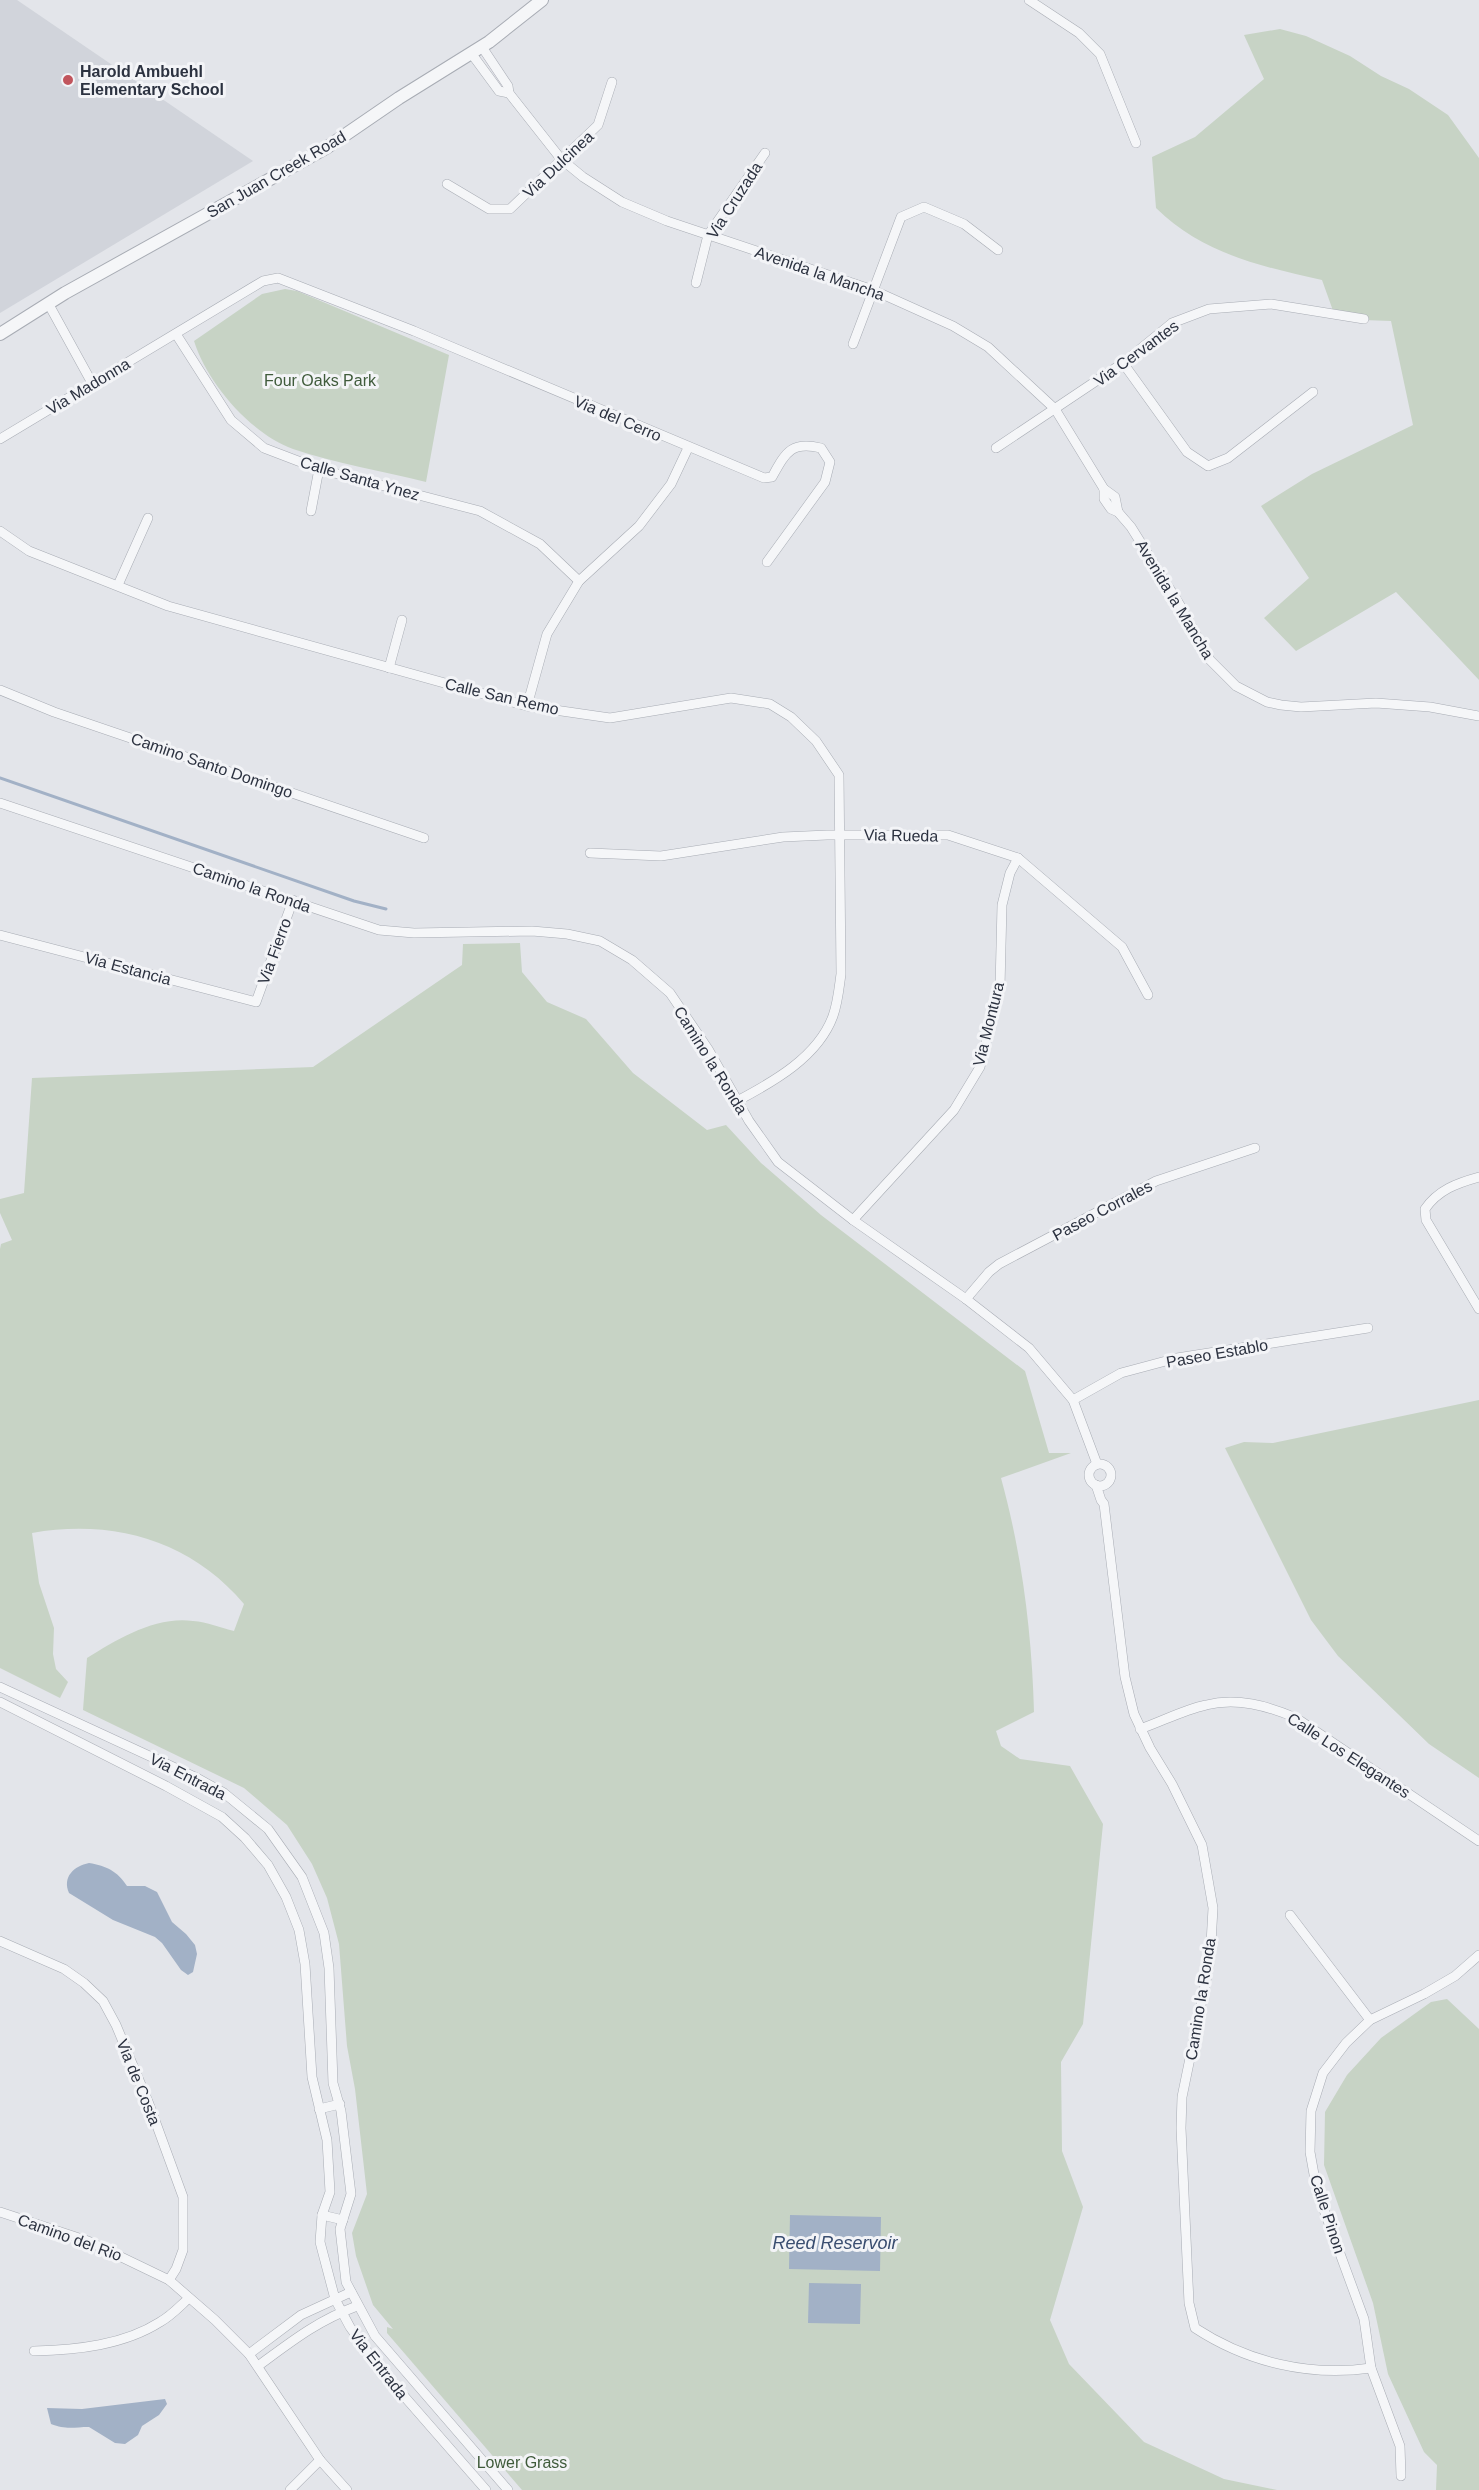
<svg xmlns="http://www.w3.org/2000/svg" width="1479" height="2490" viewBox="0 0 1479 2490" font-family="Helvetica,sans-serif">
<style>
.built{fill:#d1d4db}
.green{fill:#c7d3c5}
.water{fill:#a2b1c6}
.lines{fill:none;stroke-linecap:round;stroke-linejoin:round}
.stream{stroke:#a2b1c6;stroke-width:3}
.minor-casing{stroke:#a8acb4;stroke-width:10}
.tertiary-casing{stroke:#a8acb4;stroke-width:14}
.minor{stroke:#f5f6f8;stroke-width:9}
.tertiary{stroke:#f5f6f8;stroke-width:12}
.poi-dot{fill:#c1555d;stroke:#f3f4f7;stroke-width:2}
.labels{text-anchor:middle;stroke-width:6;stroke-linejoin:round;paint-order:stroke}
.poi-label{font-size:16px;font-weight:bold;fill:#2c3240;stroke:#f3f4f7;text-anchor:start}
.street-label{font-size:16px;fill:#2c3240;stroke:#f3f4f7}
.park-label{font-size:16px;fill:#3f5b3b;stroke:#f3f4f7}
.water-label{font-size:18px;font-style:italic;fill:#3a4e70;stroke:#f3f4f7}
</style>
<rect width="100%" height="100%" fill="#e3e5ea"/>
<!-- built -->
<path class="built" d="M0 0H17L253 161 0 313Z"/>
<!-- green -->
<g class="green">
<path d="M1280 29 1306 36 1350 56 1381 76 1409 89 1448 115 1479 158V680L1396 592 1296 651 1264 618 1309 578 1261 506 1312 474 1413 425 1391 321 1336 319 1322 280C1260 266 1203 254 1156 208L1152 157 1195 137 1264 79 1244 35Z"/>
<path d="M285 289 297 291 449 355 426 482C383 471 334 463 293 449 251 434 207 383 194 341L262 294Z"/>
<path d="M520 943 522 972 547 1002 586 1019 633 1073 707 1130 726 1125 761 1163 821 1215 1025 1371 1049 1453H1071L1001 1478C1022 1554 1032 1634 1034 1712L996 1731 1001 1746 1020 1759 1070 1766 1103 1824 1083 2024 1061 2062 1062 2151 1083 2207 1050 2320 1069 2364 1144 2442 1224 2479 1277 2490H522L387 2333V2327L393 2329 373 2305 356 2256 352 2233 367 2194 355 2089 347 2046 339 1944 327 1898 312 1864 287 1825 244 1788 83 1710 87 1658C118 1639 155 1616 193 1621 207 1622 221 1628 234 1631L244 1604C190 1540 113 1519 32 1533L39 1583 54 1628 53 1654 56 1669 68 1682 60 1698 0 1668V1249L1 1244 12 1240 0 1213V1199L24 1193 32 1078 313 1067 462 965 463 944Z"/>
<path d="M1479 1400V1778L1429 1744 1338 1656 1311 1620 1225 1448 1244 1442 1273 1443Z"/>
<path d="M1447 1999 1479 2029V2490H1436L1437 2465 1424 2452 1388 2374 1373 2303 1324 2165 1325 2112 1347 2075 1381 2038 1431 2002Z"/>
</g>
<!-- water -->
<g class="water">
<path d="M89 1863C107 1866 117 1871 127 1886H145L157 1892 172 1922 186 1934 195 1945 197 1954 193 1972 188 1975 181 1970 162 1943 155 1937 113 1920 69 1893C62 1877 74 1866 89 1863Z"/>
<path d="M790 2215 881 2217 880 2271 789 2269Z"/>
<path d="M809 2283 861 2284 860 2324 808 2323Z"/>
<path d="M165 2399 167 2404 159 2415 142 2426 138 2435 125 2444 115 2443 89 2427C74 2427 66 2430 51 2424L47 2408 82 2409Z"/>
</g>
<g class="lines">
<!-- stream -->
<path class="stream" d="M0 778 354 901 386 909"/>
<!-- minor casing -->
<g class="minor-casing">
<g id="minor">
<path d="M1029 0 1079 33 1100 54 1136 143"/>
<path d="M482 47 508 86 509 93 561 159 583 177 622 202 667 221 873 290 953 326 988 347 1055 409 1104 489 1115 497 1118 512"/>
<path d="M471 53 499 91 509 93"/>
<path d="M447 184 489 209H510L598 125 612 82"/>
<path d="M696 283 708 235 765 153"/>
<path d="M48 303 92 383"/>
<path d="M176 334 231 420 264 448 319 469 480 511 540 544 579 581"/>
<path d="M853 344 901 217 924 207 964 224 998 250"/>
<path d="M1123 363 1187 452 1208 466 1228 458 1313 392"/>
<path d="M0 439 263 281 278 278 414 331 764 478 772 477C786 452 791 441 821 448L830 462 825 482 767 562"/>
<path d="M996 448 1123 363 1172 323 1209 309 1271 304 1364 319"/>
<path d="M1104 489V499L1111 509 1118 512 1131 527 1181 607 1210 660 1236 686 1267 702 1281 705 1301 707 1376 703 1430 707 1479 716"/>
<path d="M311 511 319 469"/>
<path d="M0 531 29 551 168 606 527 706 610 718 731 698 770 704 791 717 816 741 839 775 841 974C839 988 838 1002 833 1016 818 1057 773 1082 737 1101"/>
<path d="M118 585 148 518"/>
<path d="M389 668 402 620"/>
<path d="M0 690 54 712 424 838"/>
<path d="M527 706 547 634 579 581 639 526 671 484 688 448"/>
<path d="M0 803 379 930 414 933 532 931 567 934 600 941 632 960 670 993 708 1049 749 1121 778 1162 853 1220 966 1299 1029 1348 1073 1400 1097 1464"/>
<path d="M590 853 661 856 783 837 827 835H948L1018 858 1122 947 1148 995"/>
<path d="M0 935 256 1002 293 900"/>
<path d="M1479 1177C1457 1183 1438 1190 1425 1209L1426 1220 1479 1309"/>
<path d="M853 1220 954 1110 980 1067 1000 987 1002 905 1010 873 1018 858"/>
<path d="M966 1299 989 1272 999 1264 1156 1181 1255 1148"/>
<path d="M1073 1400 1121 1373 1177 1358 1368 1328"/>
<circle cx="1100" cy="1475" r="11"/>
<path d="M1096 1485 1101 1500 1104 1504 1125 1677 1134 1714 1150 1748 1172 1784 1202 1845 1213 1908 1210 1961 1182 2097 1181 2128 1189 2303 1195 2328C1247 2362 1309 2377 1371 2368"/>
<path d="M0 1687 195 1777 224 1793 268 1829 302 1877 324 1933 329 1968 333 2083 341 2111 351 2194 340 2229 346 2282 375 2336 508 2490"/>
<path d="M0 1702 166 1786 222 1817 245 1838 268 1865 286 1897 299 1930 305 1964 312 2077 327 2140 330 2192 322 2215 320 2242 335 2299 350 2327 376 2364 486 2490"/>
<path d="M1140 1729C1161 1722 1183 1710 1206 1705 1237 1697 1268 1706 1296 1718L1479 1841"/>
<path d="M1290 1915 1370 2020"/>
<path d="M0 1941 64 1969 84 1983 103 2001 116 2025 149 2104 183 2197V2250L176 2269 169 2280"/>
<path d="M319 2109 340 2104"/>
<path d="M0 2212 88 2241 169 2280 215 2320 249 2354 320 2460 347 2490"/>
<path d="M322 2215 343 2220"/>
<path d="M34 2351C77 2350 124 2345 160 2322 171 2316 180 2306 189 2298"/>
<path d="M249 2354 301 2315 351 2292"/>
<path d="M258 2366C292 2341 317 2321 357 2306"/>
<path d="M1401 2476 1400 2446 1371 2368 1364 2319 1317 2191 1310 2152 1311 2111 1323 2073 1346 2043 1370 2020 1424 1994 1455 1976 1479 1955"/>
<path d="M290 2490 320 2460"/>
</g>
</g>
<!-- tertiary casing -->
<g class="tertiary-casing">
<path id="tertiary" d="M0 334 65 293 326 148 399 98 489 42 542 0"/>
</g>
<!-- minor -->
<use href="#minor" class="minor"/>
<!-- tertiary -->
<use href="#tertiary" class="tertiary"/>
</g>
<!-- markers -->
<circle class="poi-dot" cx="68" cy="80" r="6"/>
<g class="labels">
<!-- poi labels -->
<g class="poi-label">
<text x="80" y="77">Harold Ambuehl<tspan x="80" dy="18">Elementary School</tspan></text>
</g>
<!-- street labels -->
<g class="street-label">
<text transform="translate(558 164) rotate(-43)" y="6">Via Dulcinea</text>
<text transform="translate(276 174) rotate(-30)" y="6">San Juan Creek Road</text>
<text transform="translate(734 200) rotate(-57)" y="6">Via Cruzada</text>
<text transform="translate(820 273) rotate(19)" y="6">Avenida la Mancha</text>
<text transform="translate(1136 353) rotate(-36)" y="6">Via Cervantes</text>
<text transform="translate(88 386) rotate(-31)" y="6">Via Madonna</text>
<text transform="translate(618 418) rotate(23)" y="6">Via del Cerro</text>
<text transform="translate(360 478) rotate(16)" y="6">Calle Santa Ynez</text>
<text transform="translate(1175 599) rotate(59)" y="6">Avenida la Mancha</text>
<text transform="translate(502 696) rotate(13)" y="6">Calle San Remo</text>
<text transform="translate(212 765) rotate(19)" y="6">Camino Santo Domingo</text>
<text transform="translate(901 835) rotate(1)" y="6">Via Rueda</text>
<text transform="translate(252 887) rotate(19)" y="6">Camino la Ronda</text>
<text transform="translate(274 951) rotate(-70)" y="6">Via Fierro</text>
<text transform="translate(128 968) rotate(15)" y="6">Via Estancia</text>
<text transform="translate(988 1024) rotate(-76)" y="6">Via Montura</text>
<text transform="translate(711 1060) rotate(58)" y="6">Camino la Ronda</text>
<text transform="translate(1102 1210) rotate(-28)" y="6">Paseo Corrales</text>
<text transform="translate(1217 1353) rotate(-10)" y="6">Paseo Establo</text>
<text transform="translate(1349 1755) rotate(33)" y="6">Calle Los Elegantes</text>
<text transform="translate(188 1776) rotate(27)" y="6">Via Entrada</text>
<text transform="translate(1200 1999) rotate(-81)" y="6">Camino la Ronda</text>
<text transform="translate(139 2082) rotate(68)" y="6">Via de Costa</text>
<text transform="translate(1328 2214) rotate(72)" y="6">Calle Pinon</text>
<text transform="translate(70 2237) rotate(20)" y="6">Camino del Rio</text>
<text transform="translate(379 2364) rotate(52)" y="6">Via Entrada</text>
</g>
<!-- park labels -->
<g class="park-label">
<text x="320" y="386">Four Oaks Park</text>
<text x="522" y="2468">Lower Grass</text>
</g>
<!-- water labels -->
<g class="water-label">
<text x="835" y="2249">Reed Reservoir</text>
</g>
</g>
</svg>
